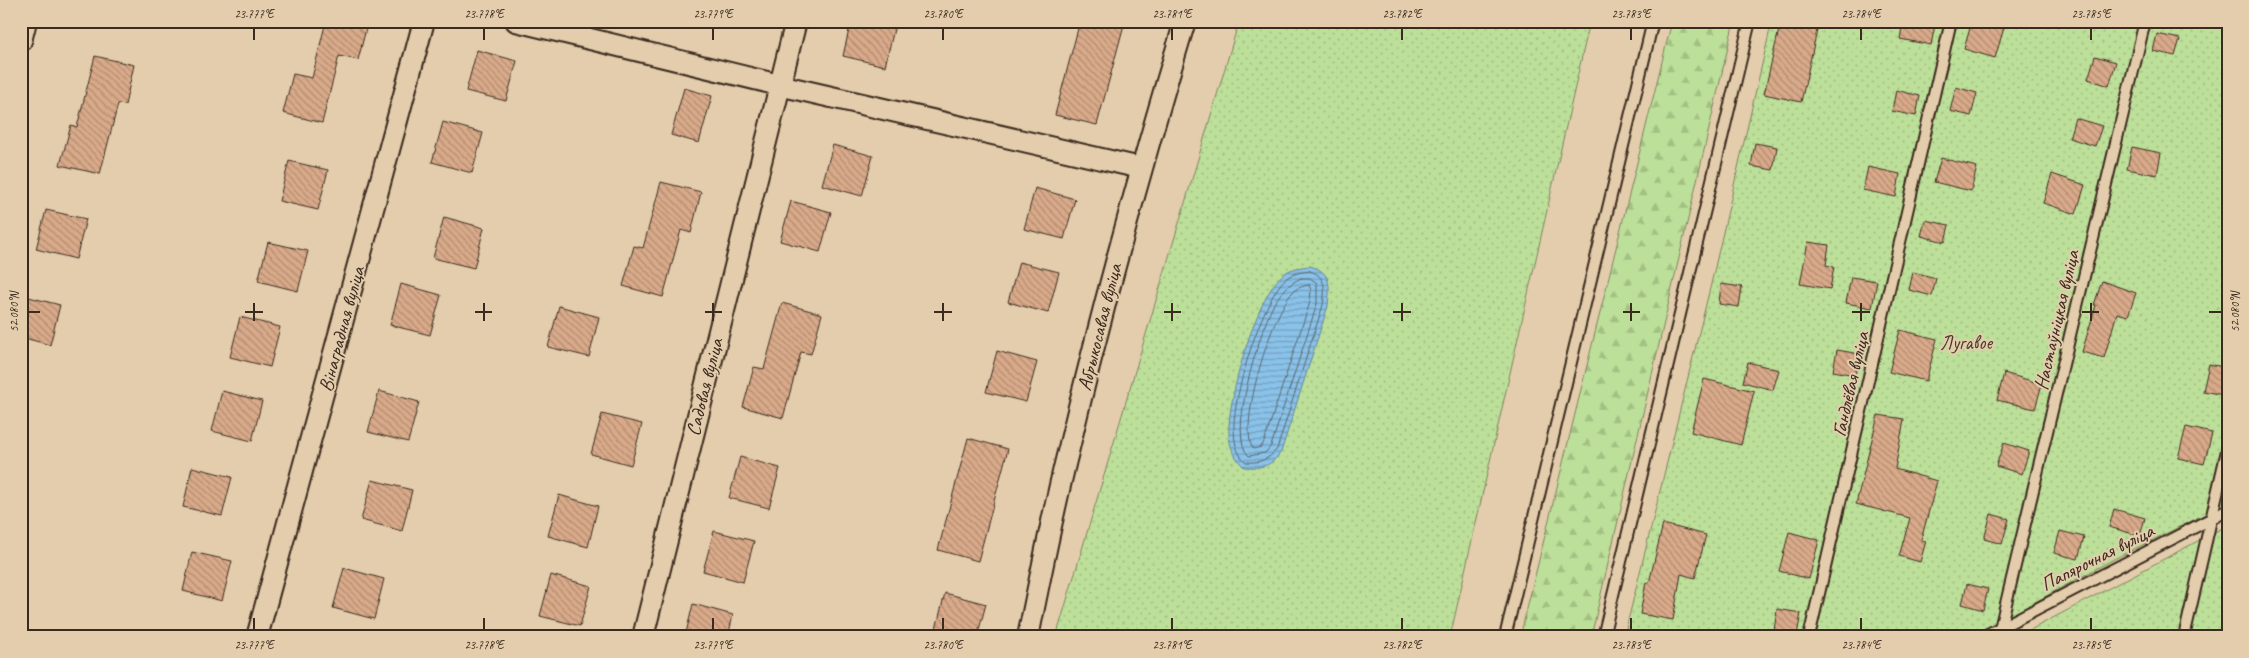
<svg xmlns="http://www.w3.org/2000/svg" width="2249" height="658" viewBox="0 0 2249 658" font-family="Caveat,sans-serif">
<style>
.forest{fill:url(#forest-firs);stroke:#7c845c}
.garden{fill:url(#garden-dots);stroke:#7c845c}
.water{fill:url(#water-rules);stroke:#6a8598}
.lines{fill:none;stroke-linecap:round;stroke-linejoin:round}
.shore{stroke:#5b676f;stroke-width:1}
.building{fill:url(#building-back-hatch);stroke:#3b2a1e}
.lane-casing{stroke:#3b2a1e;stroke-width:14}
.street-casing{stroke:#3b2a1e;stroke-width:24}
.lane{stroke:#e3cdad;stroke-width:10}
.street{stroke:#e3cdad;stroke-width:20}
.ticks{fill:none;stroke:#3b2a1e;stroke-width:2}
.labels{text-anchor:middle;stroke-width:4;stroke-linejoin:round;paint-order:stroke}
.street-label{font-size:20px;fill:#3b2a1e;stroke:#e3cdad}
.park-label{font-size:20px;fill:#483c2a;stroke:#e3cdad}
.neatline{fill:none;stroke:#3b2a1e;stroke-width:2}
.ticks-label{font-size:12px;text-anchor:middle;fill:#3b2a1e}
</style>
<defs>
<pattern id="forest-firs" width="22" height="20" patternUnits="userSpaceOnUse" patternTransform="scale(1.25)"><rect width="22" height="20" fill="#bcdf99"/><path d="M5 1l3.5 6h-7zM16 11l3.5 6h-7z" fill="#a2c083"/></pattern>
<pattern id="garden-dots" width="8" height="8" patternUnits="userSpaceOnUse" patternTransform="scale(1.25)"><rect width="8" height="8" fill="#bcdf99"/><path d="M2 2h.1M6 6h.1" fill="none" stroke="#a2c083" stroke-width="1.8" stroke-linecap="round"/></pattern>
<pattern id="water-rules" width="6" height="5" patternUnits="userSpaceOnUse" patternTransform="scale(1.25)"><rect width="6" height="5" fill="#8ac2e9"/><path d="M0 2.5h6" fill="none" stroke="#729ebc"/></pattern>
<pattern id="building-back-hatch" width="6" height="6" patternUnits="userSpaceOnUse" patternTransform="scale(1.25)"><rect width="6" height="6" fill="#d9aa8a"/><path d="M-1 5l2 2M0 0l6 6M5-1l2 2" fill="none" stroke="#b18b70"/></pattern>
</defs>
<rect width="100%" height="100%" fill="#e3cdad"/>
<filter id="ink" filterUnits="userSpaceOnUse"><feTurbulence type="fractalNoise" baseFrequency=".02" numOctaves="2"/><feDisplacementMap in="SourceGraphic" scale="10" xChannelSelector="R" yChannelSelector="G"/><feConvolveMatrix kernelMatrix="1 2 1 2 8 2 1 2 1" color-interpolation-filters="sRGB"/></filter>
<g filter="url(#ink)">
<!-- forest -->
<path class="forest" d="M1672 21H1734L1591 637H1520Z"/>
<!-- garden -->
<g class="garden">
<path d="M1239 21H1590L1450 637H1056Z"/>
<path d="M1772 21H2228V503L2114 559 1971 637H1624L1712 280Z"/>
<path d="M2228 525V637H2017Z"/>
</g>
<!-- water -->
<path class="water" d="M1310 266C1332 272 1330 286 1328 306L1281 452C1270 467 1263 468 1244 467 1232 456 1228 442 1229 426 1230 393 1257 292 1285 273 1292 268 1301 267 1310 266Z"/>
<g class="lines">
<!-- shore -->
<g class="shore">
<path d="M1310 271C1327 276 1325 290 1323 305L1277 449C1268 460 1260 463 1246 462 1236 454 1234 440 1234 427 1233 397 1263 294 1288 277 1294 273 1302 272 1310 271Z"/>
<path d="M1301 278H1310L1317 283V304L1271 446 1265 453 1249 456C1226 436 1260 333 1272 308 1278 295 1288 284 1301 278Z"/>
<path d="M1309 285 1311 290 1310 302 1264 442 1261 447 1253 449C1237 425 1273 308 1295 290 1299 287 1304 286 1309 285Z"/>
</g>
</g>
<!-- building -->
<g class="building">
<path d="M326 21H368L358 60 339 56 322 123 283 113 293 74 312 78Z"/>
<path d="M851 21H896L885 66 843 56Z"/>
<path d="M1080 21H1125L1097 125 1055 115Z"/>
<path d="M1781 21H1798L1818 26 1801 102 1764 94Z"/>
<path d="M1903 21 1935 25 1931 45 1900 39Z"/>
<path d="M1972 21H2006L1995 58 1964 49Z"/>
<path d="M2157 34 2180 39 2175 56 2153 51Z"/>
<path d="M477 50 517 61 506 101 466 91Z"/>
<path d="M95 56 134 65 125 105 118 104 100 174 60 165 71 125 77 127Z"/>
<path d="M2095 56 2116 62 2109 86 2088 79Z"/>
<path d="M1956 87 1977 93 1971 116 1950 111Z"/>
<path d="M684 88 712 96 699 143 671 135Z"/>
<path d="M1896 90 1920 96 1916 116 1892 111Z"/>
<path d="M2075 118 2102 126 2095 146 2069 138Z"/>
<path d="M443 122 483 133 472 173 432 162Z"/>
<path d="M1755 143 1777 147 1773 170 1751 166Z"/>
<path d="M833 145 873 156 862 196 822 185Z"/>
<path d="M2132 147 2161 153 2157 175 2127 169Z"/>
<path d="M1941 158 1977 167 1971 191 1934 182Z"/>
<path d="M289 161 328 170 318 210 279 201Z"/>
<path d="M1868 167 1900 174 1896 197 1863 190Z"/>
<path d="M2052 174 2085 185 2076 214 2043 203Z"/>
<path d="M661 182 701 192 691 233 681 230 663 297 623 286 634 246 643 248Z"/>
<path d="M1035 188 1075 199 1064 239 1024 229Z"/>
<path d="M791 201 831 212 820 252 780 241Z"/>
<path d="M46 210 86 219 76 259 36 249Z"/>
<path d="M444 217 484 228 474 268 433 258Z"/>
<path d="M1925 220 1949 225 1945 242 1921 236Z"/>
<path d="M268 242 308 251 298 291 258 281Z"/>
<path d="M1808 242 1829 245 1826 265 1834 267 1830 289 1800 284Z"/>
<path d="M1019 262 1059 272 1048 313 1008 302Z"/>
<path d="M1913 272 1936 278 1932 296 1909 290Z"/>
<path d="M1851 277 1877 281 1872 308 1846 303Z"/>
<path d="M2102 281 2136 293 2128 316 2117 313 2104 358 2082 352 2096 305H2094Z"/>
<path d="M401 284 441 295 430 335 390 325Z"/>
<path d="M1721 284 1742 287 1739 307 1719 304Z"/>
<path d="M21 295 60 305 50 345 21 337Z"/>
<path d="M782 303 822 314 811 354 801 352 783 418 743 407 754 367 764 369Z"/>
<path d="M559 306 599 317 589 357 548 347Z"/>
<path d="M240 317 280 327 270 367 230 357Z"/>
<path d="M1900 330 1937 339 1926 381 1889 372Z"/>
<path d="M1837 350 1860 354 1855 375 1833 371Z"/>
<path d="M997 351 1037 362 1026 402 986 392Z"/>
<path d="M1748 362 1779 370 1773 390 1743 382Z"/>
<path d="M2209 364 2228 368V396L2203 391Z"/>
<path d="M2004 373 2042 384 2035 409 1997 400Z"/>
<path d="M1704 379 1754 391 1741 445 1691 432Z"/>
<path d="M222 391 262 401 252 441 212 431Z"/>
<path d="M379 391 419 402 408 442 368 432Z"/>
<path d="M602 414 642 424 631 465 591 454Z"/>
<path d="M1878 415 1904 419 1895 469 1937 481 1921 540 1926 541 1920 562 1899 556 1910 518 1856 504Z"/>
<path d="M2186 427 2212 433 2204 464 2178 458Z"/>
<path d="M968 438 1008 449 978 561 938 550Z"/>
<path d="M2004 443 2029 451 2022 474 1996 466Z"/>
<path d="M740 457 780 468 769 508 729 498Z"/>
<path d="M192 467 232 477 222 516 183 507Z"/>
<path d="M372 480 412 490 402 531 361 520Z"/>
<path d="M559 495 598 506 588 547 548 536Z"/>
<path d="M2114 509 2145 518 2140 536 2109 527Z"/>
<path d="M1991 514 2009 519 2002 544 1984 539Z"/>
<path d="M1663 524 1706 535 1695 578 1681 574 1673 620 1640 614 1646 582 1649 583Z"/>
<path d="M714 531 754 541 743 582 703 571Z"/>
<path d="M2060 531 2084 537 2078 559 2054 553Z"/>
<path d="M1789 532 1819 540 1809 579 1779 571Z"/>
<path d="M192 552 232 561 222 601 183 591Z"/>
<path d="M344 568 384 579 374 619 333 608Z"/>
<path d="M551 575 591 586 580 626 540 616Z"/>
<path d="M1967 584 1988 589 1983 610 1962 604Z"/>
<path d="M945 593 986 604 977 637H947L935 633Z"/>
<path d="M693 604 733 615 728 637H685Z"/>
<path d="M1777 609 1801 613 1797 635 1774 631Z"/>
</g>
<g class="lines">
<!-- lane casing -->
<g class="lane-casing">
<g id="lane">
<path d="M1505 637 1653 21"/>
<path d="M1603 637 1750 21"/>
<path d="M1809 637 1951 21"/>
<path d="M1982 637 2228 510"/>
<path d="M1998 637 2145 21"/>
<path d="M2184 637 2228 446"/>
</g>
</g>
<!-- street casing -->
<g class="street-casing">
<g id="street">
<path d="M516 21 779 85 1141 168"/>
<path d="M21 41 26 21"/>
<path d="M257 637 424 21"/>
<path d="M643 637 796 21"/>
<path d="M1028 637C1041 574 1053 511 1069 448 1103 305 1142 163 1185 21"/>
</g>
</g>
<!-- lane -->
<use href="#lane" class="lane"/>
<!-- street -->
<use href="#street" class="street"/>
</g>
</g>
<!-- ticks -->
<path class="ticks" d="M254 28V40M484 28V40M713 28V40M943 28V40M1172 28V40M1402 28V40M1631 28V40M1861 28V40M2091 28V40M254 303V321M484 303V321M713 303V321M943 303V321M1172 303V321M1402 303V321M1631 303V321M1861 303V321M2091 303V321M28 312H40M245 312H263M475 312H492M705 312H722M934 312H952M1164 312H1181M1393 312H1411M1623 312H1640M1852 312H1870M2082 312H2099M2209 312H2222M254 618V630M484 618V630M713 618V630M943 618V630M1172 618V630M1402 618V630M1631 618V630M1861 618V630M2091 618V630"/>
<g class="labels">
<!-- street labels -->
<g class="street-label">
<text transform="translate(2056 320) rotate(-77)" y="7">Настаўніцкая вуліца</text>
<text transform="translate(1099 327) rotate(-76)" y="7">Абрыкосавая вуліца</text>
<text transform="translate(341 329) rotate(-75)" y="7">Вінаградная вуліца</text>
<text transform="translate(1850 384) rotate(-77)" y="7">Гандлёвая вуліца</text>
<text transform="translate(704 387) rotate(-76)" y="7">Садовая вуліца</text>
<text transform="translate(2097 557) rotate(-27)" y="7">Папярочная вуліца</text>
</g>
<!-- park labels -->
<g class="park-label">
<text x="1966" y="349">Лугавое</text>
</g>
</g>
<!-- margin -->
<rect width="2249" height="658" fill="none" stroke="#e3cdad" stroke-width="55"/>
<rect x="28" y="28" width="2194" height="602" class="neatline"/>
<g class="ticks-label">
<text x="254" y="18">23.777°E</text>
<text x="484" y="18">23.778°E</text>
<text x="713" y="18">23.779°E</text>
<text x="943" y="18">23.780°E</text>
<text x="1172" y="18">23.781°E</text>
<text x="1402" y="18">23.782°E</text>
<text x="1631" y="18">23.783°E</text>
<text x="1861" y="18">23.784°E</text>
<text x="2091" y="18">23.785°E</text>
<text transform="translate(14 312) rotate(-90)" y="4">52.080°N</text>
<text transform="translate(2235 312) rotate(-90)" y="4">52.080°N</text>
<text x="254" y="649">23.777°E</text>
<text x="484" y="649">23.778°E</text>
<text x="713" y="649">23.779°E</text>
<text x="943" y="649">23.780°E</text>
<text x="1172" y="649">23.781°E</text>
<text x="1402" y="649">23.782°E</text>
<text x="1631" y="649">23.783°E</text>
<text x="1861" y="649">23.784°E</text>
<text x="2091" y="649">23.785°E</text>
</g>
</svg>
